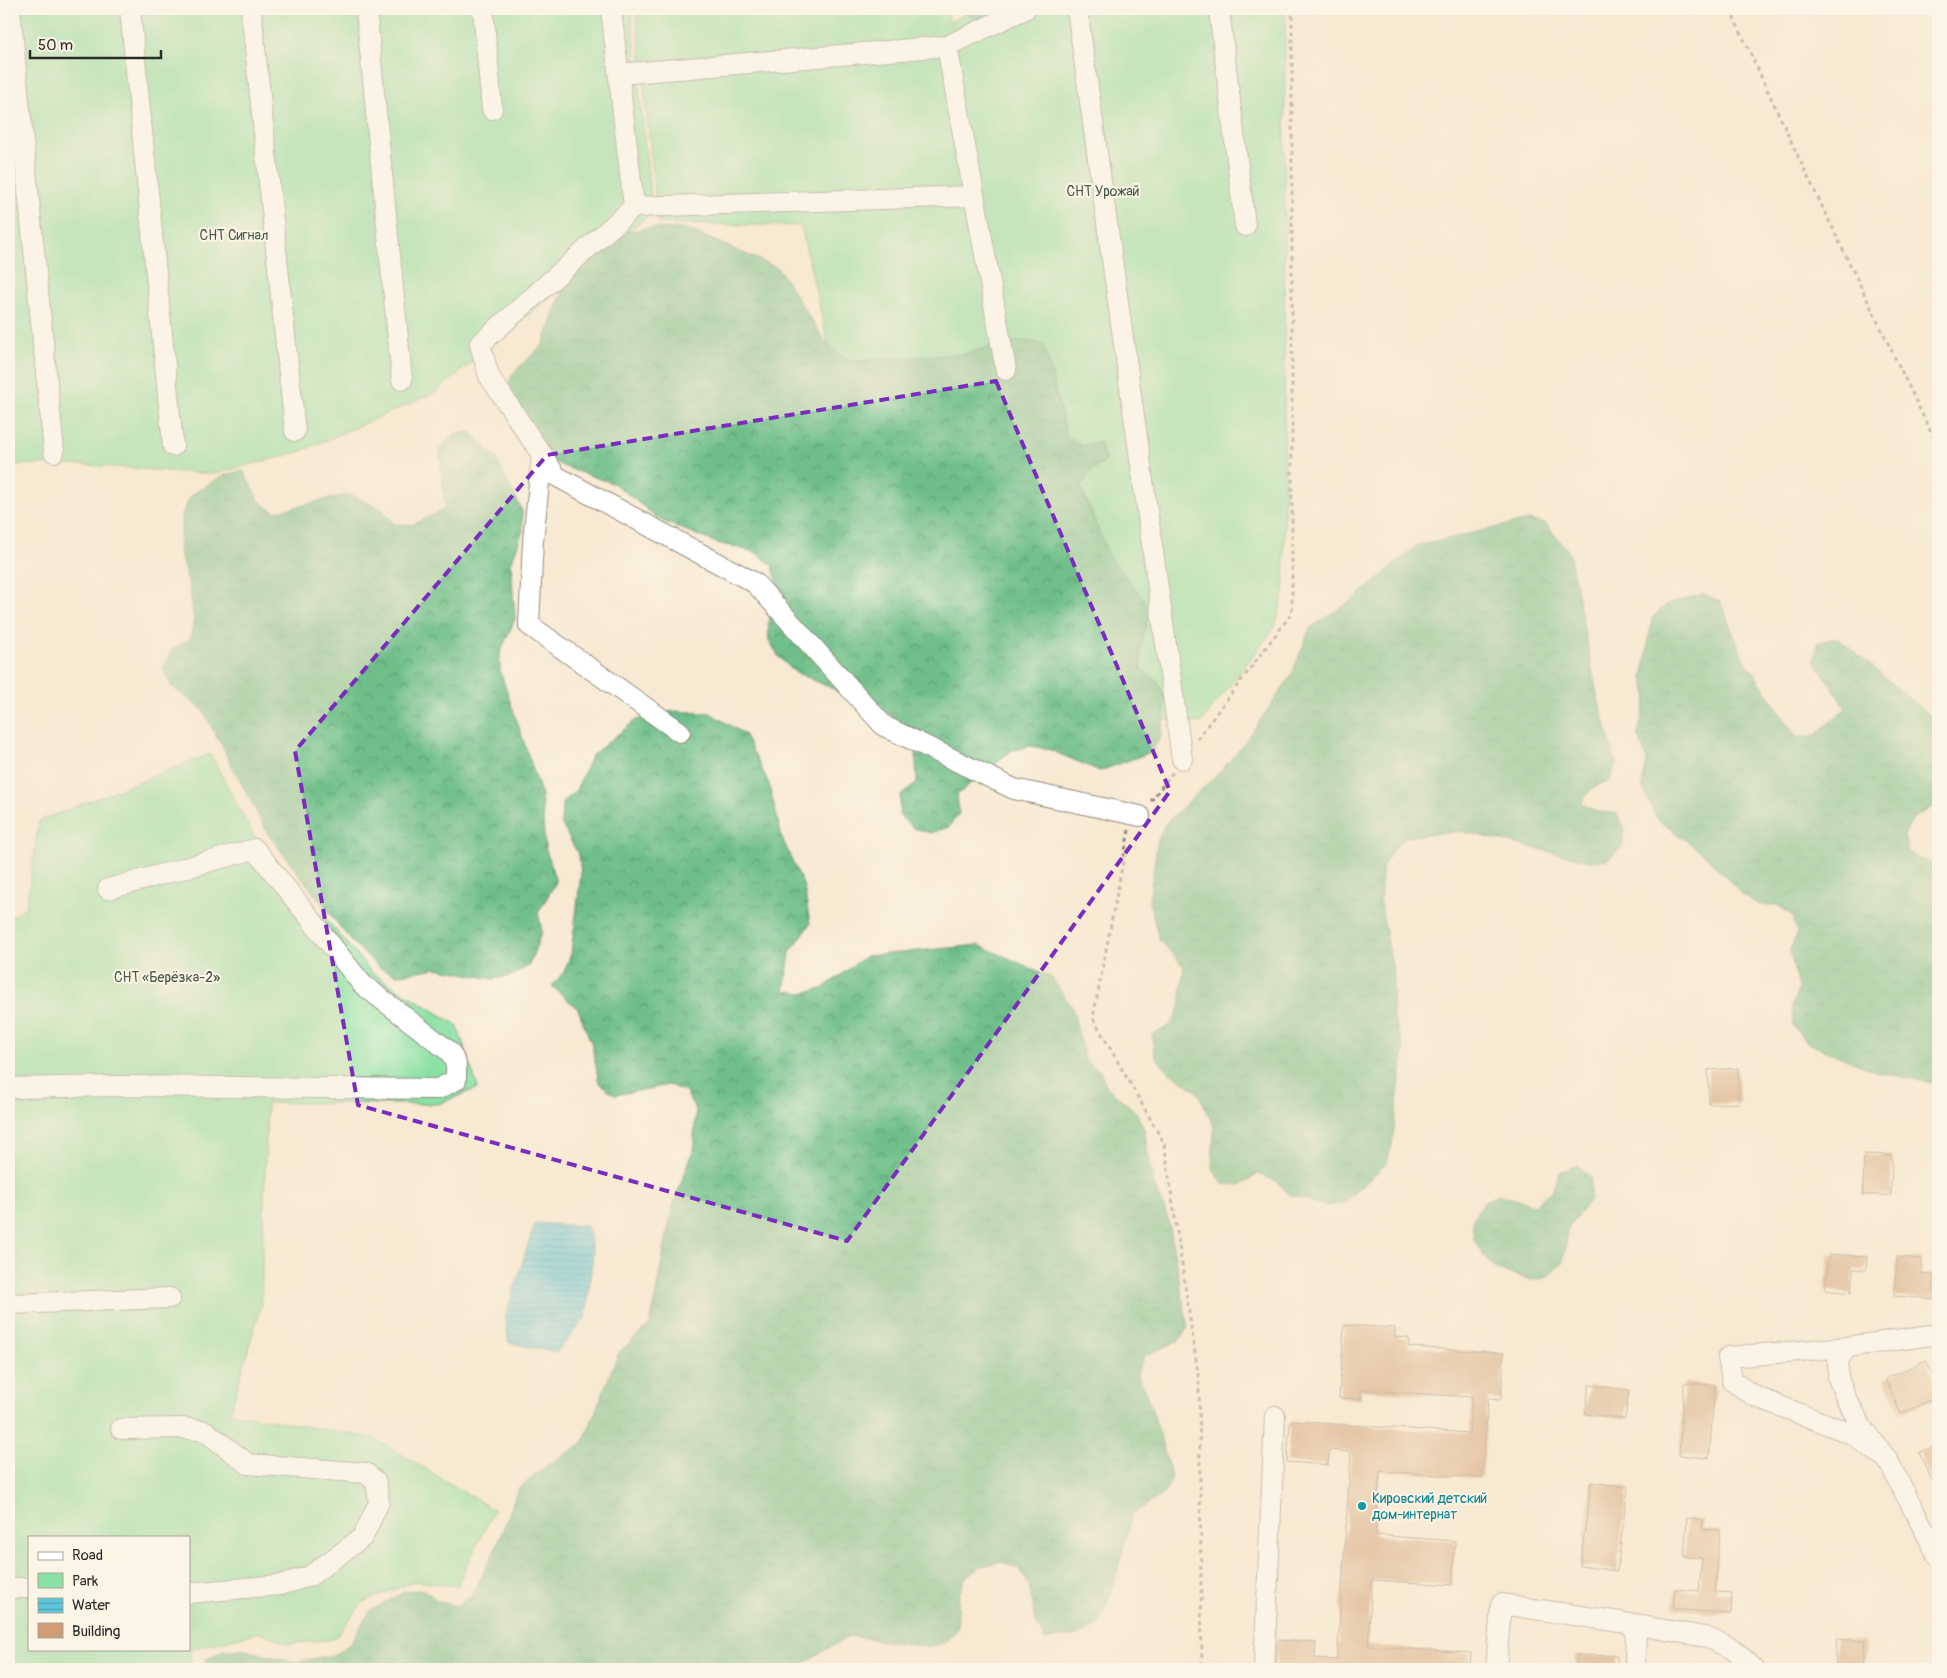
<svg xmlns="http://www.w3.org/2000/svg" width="1947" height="1678" viewBox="0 0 1947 1678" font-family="Pangolin,sans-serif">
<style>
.green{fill:#8ae1a4;stroke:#5a8668;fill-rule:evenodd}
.forest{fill:url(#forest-crowns);stroke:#4d755a}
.water{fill:url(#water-rules);stroke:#447883}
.building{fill:#cf9c73}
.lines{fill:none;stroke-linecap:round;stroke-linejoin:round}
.minor-casing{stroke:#928a7e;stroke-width:22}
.path{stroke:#928a7e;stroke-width:3;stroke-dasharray:4 4;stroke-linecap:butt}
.minor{stroke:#fff;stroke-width:20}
.marked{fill:none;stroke:#7b2cbf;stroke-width:4;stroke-dasharray:10 6;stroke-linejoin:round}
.culture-dot{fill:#0f9aa8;stroke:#fcf5e5;stroke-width:2}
.labels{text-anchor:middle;stroke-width:4;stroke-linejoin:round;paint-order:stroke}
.park-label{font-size:14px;fill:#435849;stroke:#fcf5e5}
.culture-label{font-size:14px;fill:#0d838f;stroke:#fcf5e5;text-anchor:start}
</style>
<defs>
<pattern id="forest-crowns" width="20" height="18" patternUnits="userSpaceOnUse" patternTransform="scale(1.25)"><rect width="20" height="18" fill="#6fbf8a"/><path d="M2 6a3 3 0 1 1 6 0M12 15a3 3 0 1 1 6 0" fill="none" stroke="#5b9b71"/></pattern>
<pattern id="water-rules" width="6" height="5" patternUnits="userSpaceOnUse" patternTransform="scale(1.25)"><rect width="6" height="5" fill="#5ec6db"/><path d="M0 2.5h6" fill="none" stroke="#4ea1b2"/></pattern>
</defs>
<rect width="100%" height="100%" fill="#fcf5e5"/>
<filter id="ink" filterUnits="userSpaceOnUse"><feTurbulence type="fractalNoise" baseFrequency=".02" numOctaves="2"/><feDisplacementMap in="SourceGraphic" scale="10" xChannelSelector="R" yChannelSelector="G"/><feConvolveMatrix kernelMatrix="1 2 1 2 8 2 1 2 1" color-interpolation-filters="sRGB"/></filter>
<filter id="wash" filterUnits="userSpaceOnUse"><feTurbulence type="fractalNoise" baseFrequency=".0096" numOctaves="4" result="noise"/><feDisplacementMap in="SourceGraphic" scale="20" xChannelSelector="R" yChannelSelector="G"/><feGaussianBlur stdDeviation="1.12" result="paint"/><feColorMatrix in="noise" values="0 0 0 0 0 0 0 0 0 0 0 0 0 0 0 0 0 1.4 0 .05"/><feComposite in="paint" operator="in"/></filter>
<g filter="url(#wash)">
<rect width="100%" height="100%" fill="#f8e9d2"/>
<!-- green -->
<g class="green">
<path d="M9 9H631L652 212 436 392 299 452 213 474 85 465 9 464Z"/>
<path d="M636 9H948L949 23 973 9H1285L1284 593 1275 627 1201 723 1149 718 834 370 801 226 658 223Z"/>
<path d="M210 754 252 833 372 973 457 1025 478 1088 438 1104 267 1103 261 1305 230 1413 374 1438 494 1510 457 1586 415 1581 363 1602 334 1639 289 1644 260 1632 191 1649 189 1669H9V919L26 907 39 821ZM29 1537H189V1649H29Z"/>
</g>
<!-- forest -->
<g class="forest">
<path d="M962 9H1000L983 21 966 14Z"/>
<path d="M649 228 687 229 778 268 828 346 842 357 859 361 965 354 1005 342 1025 341 1044 344 1066 435 1081 446 1099 442 1106 461 1090 472 1081 487 1109 556 1144 599 1148 616 1140 652 1142 670 1157 681 1166 699 1161 736 1151 752 1100 771 1048 749 1031 746 1013 750 999 760 988 775 972 782 957 795 959 813 949 827 931 833 913 828 899 815 901 795 917 783 915 745 891 715 793 671 779 657 769 640 768 621 776 603 778 584 772 565 755 552 717 543 660 520 615 484 562 466 530 447 504 395 513 373 543 345 577 252 610 234Z"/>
<path d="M471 432 497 459 522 511 523 530 511 564 515 619 500 653V671L541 793 545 847 556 882 538 913 542 931 529 965 514 975 493 979 436 968 398 975 380 968 352 942 268 834 203 710 171 686 163 668 173 649 190 639 194 619 190 591 179 550 183 512 191 495 224 475 243 471 260 502 275 512 349 494 383 510 394 524 412 525 445 509 440 449 454 434Z"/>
<path d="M1529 520 1546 524 1569 552 1597 694 1616 763 1610 780 1592 788 1581 803 1597 812 1616 813 1625 828 1622 847 1608 859 1590 861 1460 831 1405 837 1392 851 1383 866 1380 901 1394 976 1392 1013 1404 1049 1392 1145 1387 1163 1344 1203 1326 1206 1290 1195 1276 1181 1258 1174 1242 1185 1223 1184 1212 1167 1214 1127 1198 1092 1167 1070 1155 1056 1152 1035 1171 1025 1180 1007 1184 967 1159 939 1149 902 1157 843 1165 824 1221 771 1246 741 1291 676 1310 628 1357 597 1416 546Z"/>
<path d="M1703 594 1720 601 1743 657 1797 738 1815 735 1846 708 1814 660 1818 642 1838 638 1938 722V804L1913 818 1904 835 1908 852 1938 867V1084L1877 1072 1807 1043 1793 1026 1792 1006 1798 988 1790 951 1797 933 1793 916 1777 905H1759L1742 894 1704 854 1657 819 1642 786 1647 760 1638 734 1647 697 1643 677 1652 618 1667 604Z"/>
<path d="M673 711 710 713 744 734 769 784 782 838 804 887 810 924 790 953 784 991 802 993 822 989 866 956 979 945 1051 977 1072 1007 1085 1060 1100 1071 1107 1087 1136 1112 1144 1129 1154 1184 1168 1218 1188 1328 1177 1342 1145 1355 1137 1373 1151 1406 1172 1478 1164 1494 1132 1514C1126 1536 1110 1611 1097 1625 1084 1637 1062 1637 1045 1640L1036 1622 1029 1585 1019 1569 1001 1561 983 1566 966 1576 959 1594 957 1630 944 1643 926 1647 850 1636 792 1669H203L207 1658 224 1650H244L296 1662 333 1655 350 1644 370 1611 404 1592 423 1589 438 1601 456 1606 472 1596 496 1548 518 1489 548 1465 583 1443 619 1352 650 1325 672 1208 693 1151 696 1111 686 1092 669 1085 615 1095 599 1083 592 1045 578 1009 552 986 564 972 571 954 581 874 579 856 561 823 562 803 576 790 592 755 636 720Z"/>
<path d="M1577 1165 1591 1178 1590 1199 1569 1227 1563 1262 1549 1276 1532 1280 1497 1270 1484 1256 1474 1240 1472 1221 1482 1204 1498 1194 1534 1205 1551 1191 1560 1172Z"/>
</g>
<!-- water -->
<path class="water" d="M535 1223 587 1226 593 1253 586 1317 557 1352 509 1343 505 1318Z"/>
<g id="blocks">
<!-- building -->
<g class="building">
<path d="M1738 1068 1739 1103 1709 1104 1708 1070Z"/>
<path d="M1864 1154 1892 1155 1891 1195H1863Z"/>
<path d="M1829 1254 1867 1257 1866 1270 1853 1269 1851 1293 1825 1290Z"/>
<path d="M1897 1257 1922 1259 1921 1274 1934 1275 1933 1299 1894 1296Z"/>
<path d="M1344 1325 1395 1328V1337L1409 1338V1347L1504 1353 1501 1400 1488 1399 1482 1478 1380 1471 1375 1535 1455 1541 1452 1585 1372 1580 1368 1646 1471 1653 1470 1669H1276L1278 1640 1316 1642 1315 1658 1337 1660 1351 1452 1329 1450 1328 1465 1287 1462 1290 1421 1469 1433 1472 1397 1361 1390V1399L1339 1398Z"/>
<path d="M1926 1360 1938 1386V1397L1901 1414 1885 1379Z"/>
<path d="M1684 1383 1715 1385 1709 1458 1679 1455Z"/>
<path d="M1589 1385 1629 1390 1625 1419 1585 1414Z"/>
<path d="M1938 1444V1493L1919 1453Z"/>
<path d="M1591 1482 1628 1487 1617 1571 1580 1566Z"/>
<path d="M1687 1518 1703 1520 1702 1529 1720 1530 1715 1592 1732 1593 1731 1614 1673 1609 1675 1589 1699 1591 1702 1558 1684 1557Z"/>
<path d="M1837 1639 1865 1641 1863 1669H1835Z"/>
<path d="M1576 1655 1617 1656V1669H1576Z"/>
</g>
</g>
</g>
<g filter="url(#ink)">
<use href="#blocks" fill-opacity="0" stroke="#928a7e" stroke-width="1"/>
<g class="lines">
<!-- minor casing -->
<g class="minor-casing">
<g id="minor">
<path d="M10 9 54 452"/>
<path d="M130 9 173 446"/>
<path d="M251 9 295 431"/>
<path d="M366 9 402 380"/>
<path d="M483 9 492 109"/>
<path d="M611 9 634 207"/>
<path d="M1077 9 1182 759"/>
<path d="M1219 9 1245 226"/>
<path d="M947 46 1006 370"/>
<path d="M619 74 947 46 1025 9"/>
<path d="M974 196 634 207 480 344 489 376 556 476 755 583 884 726 1014 789 1140 816"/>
<path d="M542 454 533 541 529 625 680 732"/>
<path d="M9 1088 119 1086 438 1089 456 1080V1064L450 1052 362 984 255 849 108 889"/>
<path d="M9 1304 170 1298"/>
<path d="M1847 1347 1838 1361V1378L1846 1398 1861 1426 1887 1459 1938 1556"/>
<path d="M121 1429 182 1428 205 1431 248 1464 366 1473 376 1482 379 1502 363 1537 325 1565 310 1576 280 1585 189 1593"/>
<path d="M1887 1459 1852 1434 1754 1396 1732 1381 1728 1357 1847 1347 1938 1334"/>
<path d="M9 1588H29"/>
<path d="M1264 1669 1275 1416"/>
<path d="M1496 1669 1501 1604 1620 1622 1705 1637 1733 1649 1754 1669"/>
<path d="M1635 1669 1636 1624"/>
</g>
</g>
<!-- path -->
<g class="path">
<path d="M1730 9 1796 152 1938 447"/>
<path d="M1197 739 1292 613V9"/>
<path d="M1151 801 1173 772"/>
<path d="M1129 830 1093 1018 1164 1143 1199 1380 1202 1669"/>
</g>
<!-- minor -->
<use href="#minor" class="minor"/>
</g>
</g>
<!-- marked area -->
<path d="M0 0H1947V1678H0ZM996 381 1170 791 847 1241 358 1105 295 751 547 455Z" fill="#f8e9d2" fill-opacity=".55" fill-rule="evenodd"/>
<path class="marked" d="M996 381 1170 791 847 1241 358 1105 295 751 547 455Z"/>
<!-- markers -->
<circle class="culture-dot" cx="1362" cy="1506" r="5"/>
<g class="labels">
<!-- park labels -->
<g class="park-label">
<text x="1103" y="196">СНТ Урожай</text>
<text x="234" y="240">СНТ Сигнал</text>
<text x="167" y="982">СНТ «Берёзка-2»</text>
</g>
<!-- culture labels -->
<g class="culture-label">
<text x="1372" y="1503">Кировский детский<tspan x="1372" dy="16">дом-интернат</tspan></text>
</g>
</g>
<!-- margin -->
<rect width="1947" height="1678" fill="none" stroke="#fcf5e5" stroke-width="30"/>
<!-- legend -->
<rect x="28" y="1536" width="162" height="115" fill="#fcf5e5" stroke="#a8a49b"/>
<rect x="38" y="1552" width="25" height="8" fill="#ffffff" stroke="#a8a49b"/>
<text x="72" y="1560" font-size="15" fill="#2b2b2b">Road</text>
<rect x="38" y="1573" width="25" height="15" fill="#8ae1a4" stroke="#a8a49b"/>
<text x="72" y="1586" font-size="15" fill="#2b2b2b">Park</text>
<rect x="38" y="1598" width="25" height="15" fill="url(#water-rules)" stroke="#a8a49b"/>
<text x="72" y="1610" font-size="15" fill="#2b2b2b">Water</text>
<rect x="38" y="1623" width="25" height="15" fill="#cf9c73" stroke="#a8a49b"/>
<text x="72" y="1636" font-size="15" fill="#2b2b2b">Building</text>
<!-- scale -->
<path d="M30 50v8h131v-8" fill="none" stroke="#2b2b2b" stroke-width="2.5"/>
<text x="38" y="50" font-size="15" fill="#2b2b2b" stroke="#fcf5e5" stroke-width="4" paint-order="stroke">50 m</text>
</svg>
